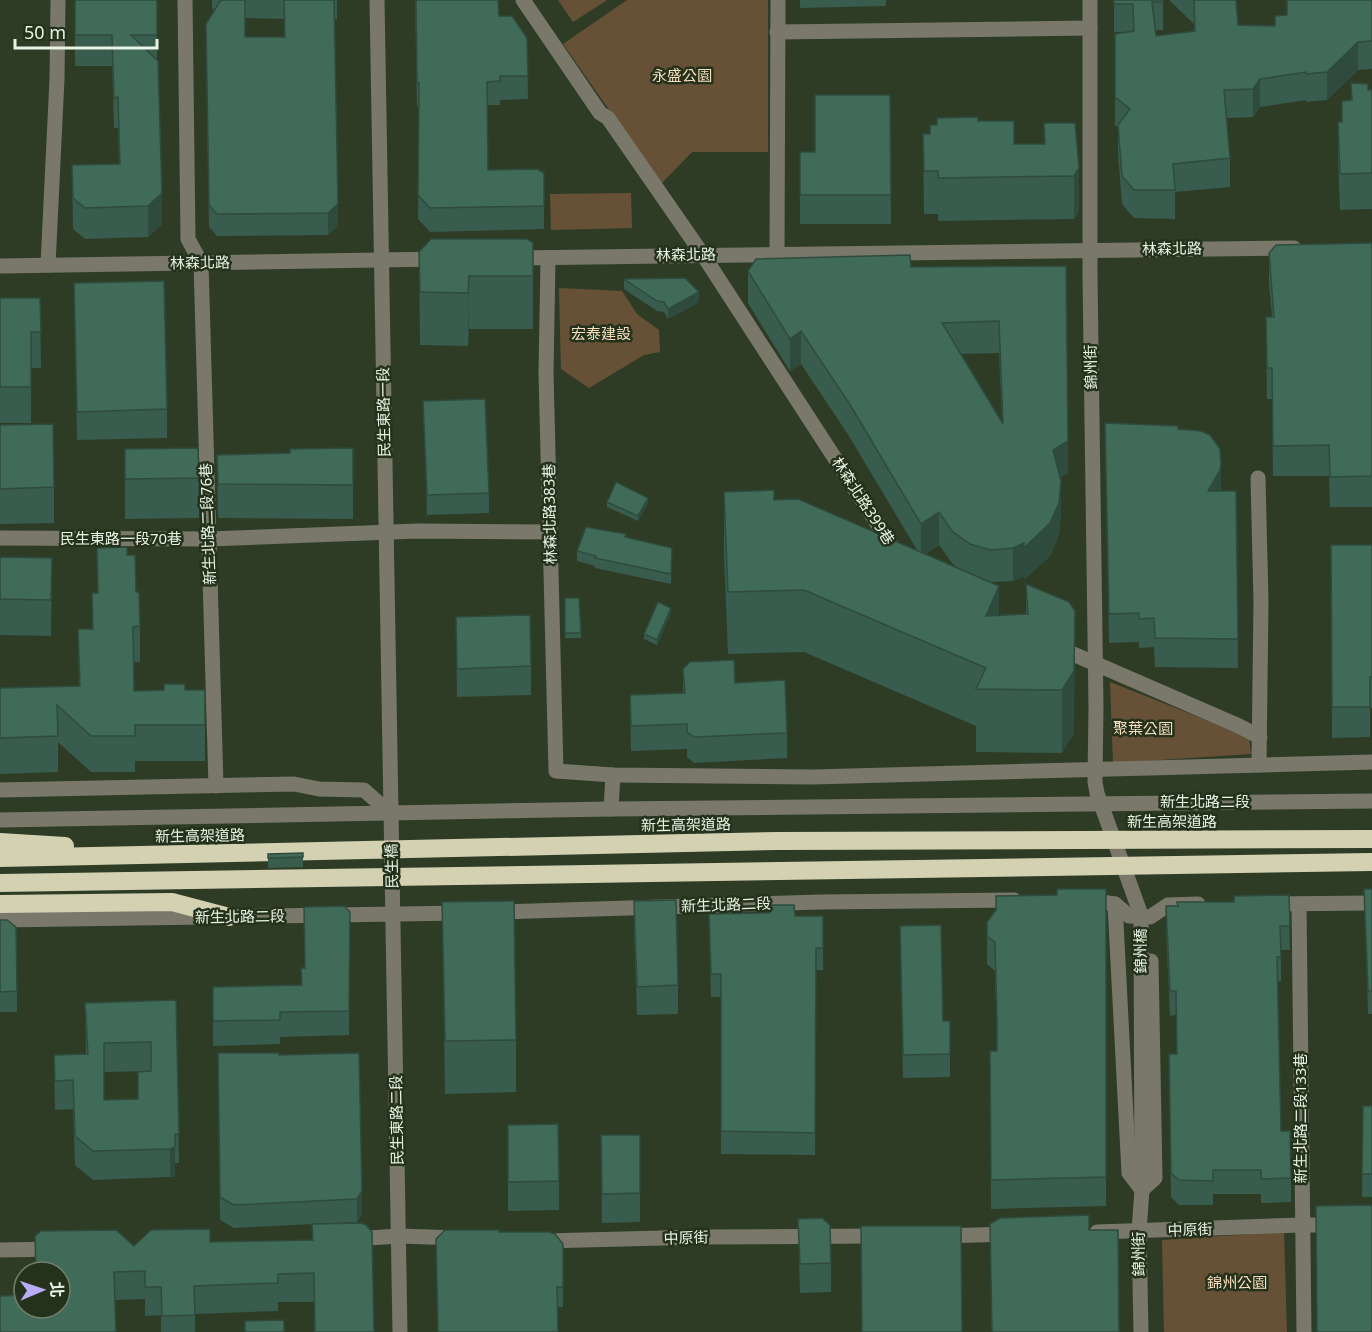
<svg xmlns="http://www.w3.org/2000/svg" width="1372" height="1332" viewBox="0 0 1372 1332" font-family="'Noto Sans','Noto Sans TC',sans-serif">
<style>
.green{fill:#675136}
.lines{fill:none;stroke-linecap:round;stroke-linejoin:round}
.minor{stroke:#79786b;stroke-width:15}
.highway{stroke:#d4d1b2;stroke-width:18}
.wall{fill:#385c4d;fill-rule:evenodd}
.shaded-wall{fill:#2e4b3e}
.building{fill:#416b59;stroke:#2e4b3e;stroke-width:1.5;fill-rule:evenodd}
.labels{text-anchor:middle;stroke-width:5;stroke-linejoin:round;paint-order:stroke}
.park-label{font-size:15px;fill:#fadfbf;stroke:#24321c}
.street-label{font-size:15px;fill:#e9f3e5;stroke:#24321c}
</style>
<rect width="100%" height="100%" fill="#2e3c26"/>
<!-- green -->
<g class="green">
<path d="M558 0H607L573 22Z"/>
<path d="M627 0H768V152H692L661 184 563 44Z"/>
<path d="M631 193 632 228 551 230 550 194Z"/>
<path d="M559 288 622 291 637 314 659 330 660 352 644 355 589 388 561 369Z"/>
<path d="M1110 682 1249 737 1251 754 1113 763Z"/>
<path d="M1284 1232 1287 1332H1164L1162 1240Z"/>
</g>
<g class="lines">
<!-- minor -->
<g class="minor">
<path d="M185 0 188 239 201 263 216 786"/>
<path d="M377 0 400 1332"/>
<path d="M523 0 600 113 608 118 703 255 897 554"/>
<path d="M1090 0V275L1096 707 1095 782 1097 793 1141 915 1142 1190 1139 1231 1141 1332"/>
<path d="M777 32 1090 28"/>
<path d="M777 254 778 0"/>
<path d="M514 258 1294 248"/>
<path d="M548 258 546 373 556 771 613 775 813 777 1372 762"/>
<path d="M48 265 57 79 58 0"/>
<path d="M0 266 439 259"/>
<path d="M1258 478 1261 601 1259 765"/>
<path d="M0 538 209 539 418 531 550 532"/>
<path d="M1057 647 1239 726 1260 737"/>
<path d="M0 790 294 784 319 789 364 790 391 814"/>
<path d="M611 809 613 775"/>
<path d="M0 820 611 809 1372 801"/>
<path d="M1086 900 1115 904 1129 916 1150 917 1168 905 1198 904"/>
<path d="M1115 904 1129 1173 1142 1190 1155 1178 1151 961"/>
<path d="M1270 904 1372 903"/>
<path d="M1299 904 1304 1332"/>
<path d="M496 912 821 902 1014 900"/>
<path d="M0 920 463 913"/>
<path d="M1097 1232 1301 1225H1372"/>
<path d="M941 1236 1010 1234"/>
<path d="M354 1239 399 1236 459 1238"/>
<path d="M543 1241 703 1237 881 1236"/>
<path d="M0 1250 54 1249"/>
</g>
<!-- highway -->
<g class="highway">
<path d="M0 842 65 846"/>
<path d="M0 858 778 841 1372 839"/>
<path d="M0 883 1372 862"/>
<path d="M0 904 172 902 229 917"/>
</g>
</g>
<!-- wall -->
<g class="wall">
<path d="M75 0H157V60L162 224 148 237 85 239 73 229 72 165 119 164 118 128H114L112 66H75Z"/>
<path d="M212 0H337V19H334L338 226 328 235 217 236 209 227 206 46 214 11 212 8ZM245 18 284 19V37H245Z"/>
<path d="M415 0H498L499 16 527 38 528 99 500 100V105H487L488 170 544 206V229L430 232 418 219 419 107H417Z"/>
<path d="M792 0H886V6L800 8V0Z"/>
<path d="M1114 0H1163V30H1155L1156 36 1194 31V24L1169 0H1236L1238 25 1275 26 1287 15 1372 0V69L1358 70 1327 100 1306 102V100L1260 107 1253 117 1227 118 1230 158V187L1175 192V219L1134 218 1122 204 1118 153V127L1115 125V34L1126 32H1114Z"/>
<path d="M1351 83 1368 90H1372V209L1340 210 1338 158V122H1342L1351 100Z"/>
<path d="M890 95 891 224H800V152H815Z"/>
<path d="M978 121 1014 144H1044V123H1075L1079 211 1074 219 938 221V214H924L923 134H930L937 125Z"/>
<path d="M533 243V329H469L468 346 420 345 419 252Z"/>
<path d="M1372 243V507H1330L1329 476H1273L1272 399H1267L1266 317H1272L1269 283V253Z"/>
<path d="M1066 266 1068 473 1061 477V513L1059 535 1050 556 1024 580V576L1013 581 991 582 999 615 1026 614V584L1069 602 1074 733 1062 753 976 752V726L804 652 728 654 724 554V492L774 500 917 550 849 436 801 364 790 371 748 303V271L911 267ZM999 353 1002 421 961 354ZM939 545 952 563 958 568 925 554Z"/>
<path d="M624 279 699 302 668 319 664 312 657 311 624 289Z"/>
<path d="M74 283 167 409V438L77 440Z"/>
<path d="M0 298H40L41 368H31V423H0Z"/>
<path d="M423 401 489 493V513L427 515Z"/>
<path d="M1105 423 1178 429 1221 491H1236L1238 668 1155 667 1154 647 1139 648V642L1109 643Z"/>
<path d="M0 425 54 487V523L0 524Z"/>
<path d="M353 448V519L218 518 217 455 290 453Z"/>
<path d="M125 449 199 478V518L125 519Z"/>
<path d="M607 502 648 503 638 521 607 507Z"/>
<path d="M626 538 672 548 671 584 595 568V566L577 561V551Z"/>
<path d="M1331 545H1372V708H1370V737L1332 738Z"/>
<path d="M97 548 127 555 136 592 140 626V662H134V691L205 690V761H135V772H91L58 742V772L0 774V688L79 686 78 629H92V593H97Z"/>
<path d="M0 557 52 558 51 636 0 635Z"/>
<path d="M565 598H579L581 638H565Z"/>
<path d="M671 613 657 645 644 639V634Z"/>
<path d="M456 617 531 666V695L457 697Z"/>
<path d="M683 669 735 683 787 733V758L694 763 687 757V749L631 751 630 695 683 693Z"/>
<path d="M303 853V867L268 868V854Z"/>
<path d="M1106 889V1206L991 1209 990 1051H997V1048L995 971 987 964V922L996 911V896L1057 895Z"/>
<path d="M1364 889H1372V1014H1368Z"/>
<path d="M1289 895 1290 950H1281V981H1277L1281 1131 1291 1178V1202L1261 1203V1194H1213V1205H1179L1171 1197 1169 1078 1177 1054 1176 1015 1170 1016 1166 930V906L1234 902Z"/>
<path d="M634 901 678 985V1014L637 1015 634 930Z"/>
<path d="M442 902 516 1040V1092L445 1094Z"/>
<path d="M350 912 349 1035 280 1037V1044L213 1046V987L301 985V968H304Z"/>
<path d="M709 914 795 916H823V970H816L815 1155 721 1154V997H711Z"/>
<path d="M0 920 17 991V1012H0Z"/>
<path d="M900 926 943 1021H950V1077L903 1078Z"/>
<path d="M176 1000 179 1163H175V1176L170 1177 93 1180 75 1165 73 1109 55 1110 54 1055 86 1054 85 1003ZM151 1071 138 1072V1099L104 1100V1072Z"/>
<path d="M359 1053 362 1214 357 1222 319 1224 374 1332H314V1302H278V1311L195 1314V1332H161V1315L145 1316V1299L115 1300 24 1308 60 1272H35V1236L134 1246 210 1242 312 1240V1224L234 1228 220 1220 218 1076 279 1055Z"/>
<path d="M1363 1106H1372V1197H1362Z"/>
<path d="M508 1125 559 1181V1210L508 1211Z"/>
<path d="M601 1135H640V1222L602 1223Z"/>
<path d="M798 1219 831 1263V1292L800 1293Z"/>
<path d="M499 1232 563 1244V1307H558Z"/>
</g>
<!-- shaded-wall -->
<g class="shaded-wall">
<path d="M1358 42V70L1327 100V72Z"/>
<path d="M1260 79V107L1253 117V89Z"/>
<path d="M1079 168V211L1074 219V176Z"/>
<path d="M162 193V224L148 237V206Z"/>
<path d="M338 204V226L328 235V213Z"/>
<path d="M469 276V329L468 346Z"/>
<path d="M699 292V302L668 319V309Z"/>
<path d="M801 331V364L790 371V339Z"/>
<path d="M1068 441V473L1053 482V450Z"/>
<path d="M1221 463V492L1208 491Z"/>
<path d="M1061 481V513L1059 535 1050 556 1024 580V548Z"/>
<path d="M648 498V503L638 521V516Z"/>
<path d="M939 512V545L921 556V524Z"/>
<path d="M1024 543V576L1013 581V548Z"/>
<path d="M999 586V648L986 616Z"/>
<path d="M671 608V613L657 645V640Z"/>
<path d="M1075 611 1074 733 1062 753V690Z"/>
<path d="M175 1147V1176L170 1177V1149Z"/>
<path d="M362 1191V1214L357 1222V1199Z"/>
</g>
<!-- building -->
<g class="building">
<path d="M75 0H157V35H131L158 61 162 193 148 206 85 208 73 198 72 165 120 164 118 97 114 98 112 35H75Z"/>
<path d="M221 0H245V37H285L284 0H334L338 204 328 213 217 214 209 205 206 24Z"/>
<path d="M416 0H498L499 16H512L527 38 528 76H500V81L487 82 488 170 537 169 544 173V206L430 208 418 195 419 83H417Z"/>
<path d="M1114 0H1163V2H1152L1156 36 1195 31 1194 0H1236L1238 25 1275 26V16L1287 15V0H1372V41L1358 42 1327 72 1306 74V72L1260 79 1253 89 1224 90 1230 158 1173 164 1175 190H1134L1122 176 1118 125 1130 109 1115 97V34L1134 31 1133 4H1114Z"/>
<path d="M1351 83 1368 84V90H1372V173L1340 174 1338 122H1342V101L1352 100Z"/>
<path d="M815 95H890L891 195H800V152H815Z"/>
<path d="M978 117V121H1014V144H1045L1044 123H1075L1079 168 1074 176 938 178V171H924L923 134H930V125H937V118Z"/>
<path d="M431 239H527L533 243V276H469L468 293 420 292 419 252Z"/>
<path d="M1372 243V476L1330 477 1329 445 1273 446 1272 368H1267L1266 317H1274L1269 253 1276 245Z"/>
<path d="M910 255 911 267 1066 266 1068 441 1053 450 1061 481 1059 503 1050 523 1024 548V543L1013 548 991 550 970 544 952 531 939 512 921 524 849 403 801 331 790 339 748 271 756 259ZM999 321 1003 424 942 323Z"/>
<path d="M685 278 699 292 668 309 664 302 657 301 624 279Z"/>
<path d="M164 281 167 409 77 412 74 283Z"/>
<path d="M0 298H40L41 332H31V387H0Z"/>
<path d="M485 399 489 493 427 495 423 401Z"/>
<path d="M1105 423 1178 426V429L1201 431 1210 435 1220 449 1221 463 1220 470 1208 491H1236L1238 639 1155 638 1154 618 1139 619V613L1109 614Z"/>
<path d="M53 424 54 487 0 489V425Z"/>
<path d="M198 448 199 478 125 479V449Z"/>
<path d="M353 448V485L218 484 217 455 290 453V449Z"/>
<path d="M616 482 648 498 638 516 607 502Z"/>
<path d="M774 490V500L798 499 999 586 986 616 1028 614 1026 584 1069 602 1075 611 1074 671 1062 690 976 689 986 668 804 590 728 592 724 492Z"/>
<path d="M586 527 626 534 625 537 672 548 671 574 595 558 596 556 577 551Z"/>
<path d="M1331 545H1372V677H1370V707H1332Z"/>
<path d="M127 547V555H135L136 592H139L140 626 133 627 134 691 164 690V684H185V690H205V725H135V736H91L57 705 58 736 0 738V688L80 686 78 629H93L92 593H98L97 548Z"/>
<path d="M0 557 52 558 51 600 0 599Z"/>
<path d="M565 598H579L581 633H565Z"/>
<path d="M658 602 671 608 657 640 644 634Z"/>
<path d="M530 615 531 666 457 669 456 617Z"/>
<path d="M734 660 735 683 785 680 787 733 694 737 687 732V724L631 726 630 695 685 693 683 669 690 662Z"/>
<path d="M303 853V857L268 858V854Z"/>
<path d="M1057 889H1106V1177L991 1180 990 1051H997V1019L995 942 987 936V922L996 910V896L1057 895Z"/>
<path d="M1364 889H1372V991H1368Z"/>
<path d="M1289 895 1290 926H1280L1281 957H1277L1281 1131H1290L1291 1178 1261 1179V1170H1213V1181L1179 1180 1171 1173 1169 1054H1177L1176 991H1170L1166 906H1178L1177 902H1234V896Z"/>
<path d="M676 900 678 985 637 987 634 901Z"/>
<path d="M514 901 516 1040 445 1041 442 902Z"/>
<path d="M769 905H794L795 916H823V948H816L815 1133 721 1131V974H711L709 914 769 913Z"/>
<path d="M344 906 350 912 349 1011 280 1012V1020L213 1021V987L302 985 301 968H305L304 907Z"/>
<path d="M0 920H7L16 927 17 991 0 992Z"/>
<path d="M941 925 943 1021H950V1054L903 1055 900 926Z"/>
<path d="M176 1000 179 1134H175V1147L170 1149 93 1151 75 1136 73 1080 55 1081 54 1055 88 1054 85 1003ZM151 1042V1071L138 1072V1099L104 1100V1043Z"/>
<path d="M218 1053H279V1055L359 1053 362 1191 357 1199 234 1205 220 1197Z"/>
<path d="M1363 1106H1372V1174H1362Z"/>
<path d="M558 1124 559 1181 508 1182V1125Z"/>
<path d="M601 1135H640V1193L602 1194Z"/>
<path d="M1372 1205V1332H1317L1316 1206Z"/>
<path d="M1089 1215V1230H1118L1119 1332H992L990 1224 1000 1218Z"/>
<path d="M822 1218 830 1225 831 1263 800 1264 798 1219Z"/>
<path d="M361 1223 366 1225 372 1232 374 1332H315L314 1273 278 1274V1283L194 1286 195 1315 162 1316 161 1287H145V1271L114 1272 116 1332H0V1296L24 1295V1308H60V1272H36L35 1236 41 1231 116 1230 134 1246 151 1230 210 1229V1242L313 1240 312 1224Z"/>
<path d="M861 1226H961L962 1332H862Z"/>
<path d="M445 1230H499V1232H548L555 1234 563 1244V1287H557L558 1332H438L436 1239Z"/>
<path d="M284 1320V1332H245V1321Z"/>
</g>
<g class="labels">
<!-- park labels -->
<g class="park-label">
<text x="682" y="81">永盛公園</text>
<text x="601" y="339">宏泰建設</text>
<text x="1143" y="734">聚葉公園</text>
<text x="1237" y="1288">錦州公園</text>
</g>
<!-- street labels -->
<g class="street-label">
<text transform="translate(1172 249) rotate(-1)" y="5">林森北路</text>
<text transform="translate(686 255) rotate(-1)" y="5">林森北路</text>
<text transform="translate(200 263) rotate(-1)" y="5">林森北路</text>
<text transform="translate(1091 367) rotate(-91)" y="5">錦州街</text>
<text transform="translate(384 412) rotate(-91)" y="5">民生東路一段</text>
<text transform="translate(863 501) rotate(57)" y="5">林森北路399巷</text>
<text transform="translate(550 514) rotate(-91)" y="5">林森北路383巷</text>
<text transform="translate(208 524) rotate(-92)" y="5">新生北路二段76巷</text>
<text x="121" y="544">民生東路一段70巷</text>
<text x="1205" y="807">新生北路二段</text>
<text x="1172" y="827">新生高架道路</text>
<text transform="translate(686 825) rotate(-1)" y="5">新生高架道路</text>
<text transform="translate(200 836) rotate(-1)" y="5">新生高架道路</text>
<text transform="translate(392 866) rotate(-91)" y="5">民生橋</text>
<text transform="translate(726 905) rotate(-2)" y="5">新生北路二段</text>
<text transform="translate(240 917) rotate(-1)" y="5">新生北路二段</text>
<text transform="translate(1141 951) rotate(-90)" y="5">錦州橋</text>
<text transform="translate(1301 1118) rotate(-90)" y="5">新生北路二段133巷</text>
<text transform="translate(397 1120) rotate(-91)" y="5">民生東路二段</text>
<text transform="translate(1190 1230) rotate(-2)" y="5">中原街</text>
<text transform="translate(686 1238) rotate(-2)" y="5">中原街</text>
<text transform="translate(1139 1254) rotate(-90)" y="5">錦州街</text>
</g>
</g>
<!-- north arrow -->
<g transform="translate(42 1290) rotate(88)"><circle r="28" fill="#24321c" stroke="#737f6c" stroke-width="1.5"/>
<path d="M0-4.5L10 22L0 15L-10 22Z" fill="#b8abf7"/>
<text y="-9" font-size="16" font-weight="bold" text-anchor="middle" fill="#e9f3e5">北</text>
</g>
<!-- scale -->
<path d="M15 39v9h142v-9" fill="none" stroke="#e9f3e5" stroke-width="3"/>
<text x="24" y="39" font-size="18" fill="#e9f3e5" stroke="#24321c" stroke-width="4.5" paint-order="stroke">50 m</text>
</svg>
